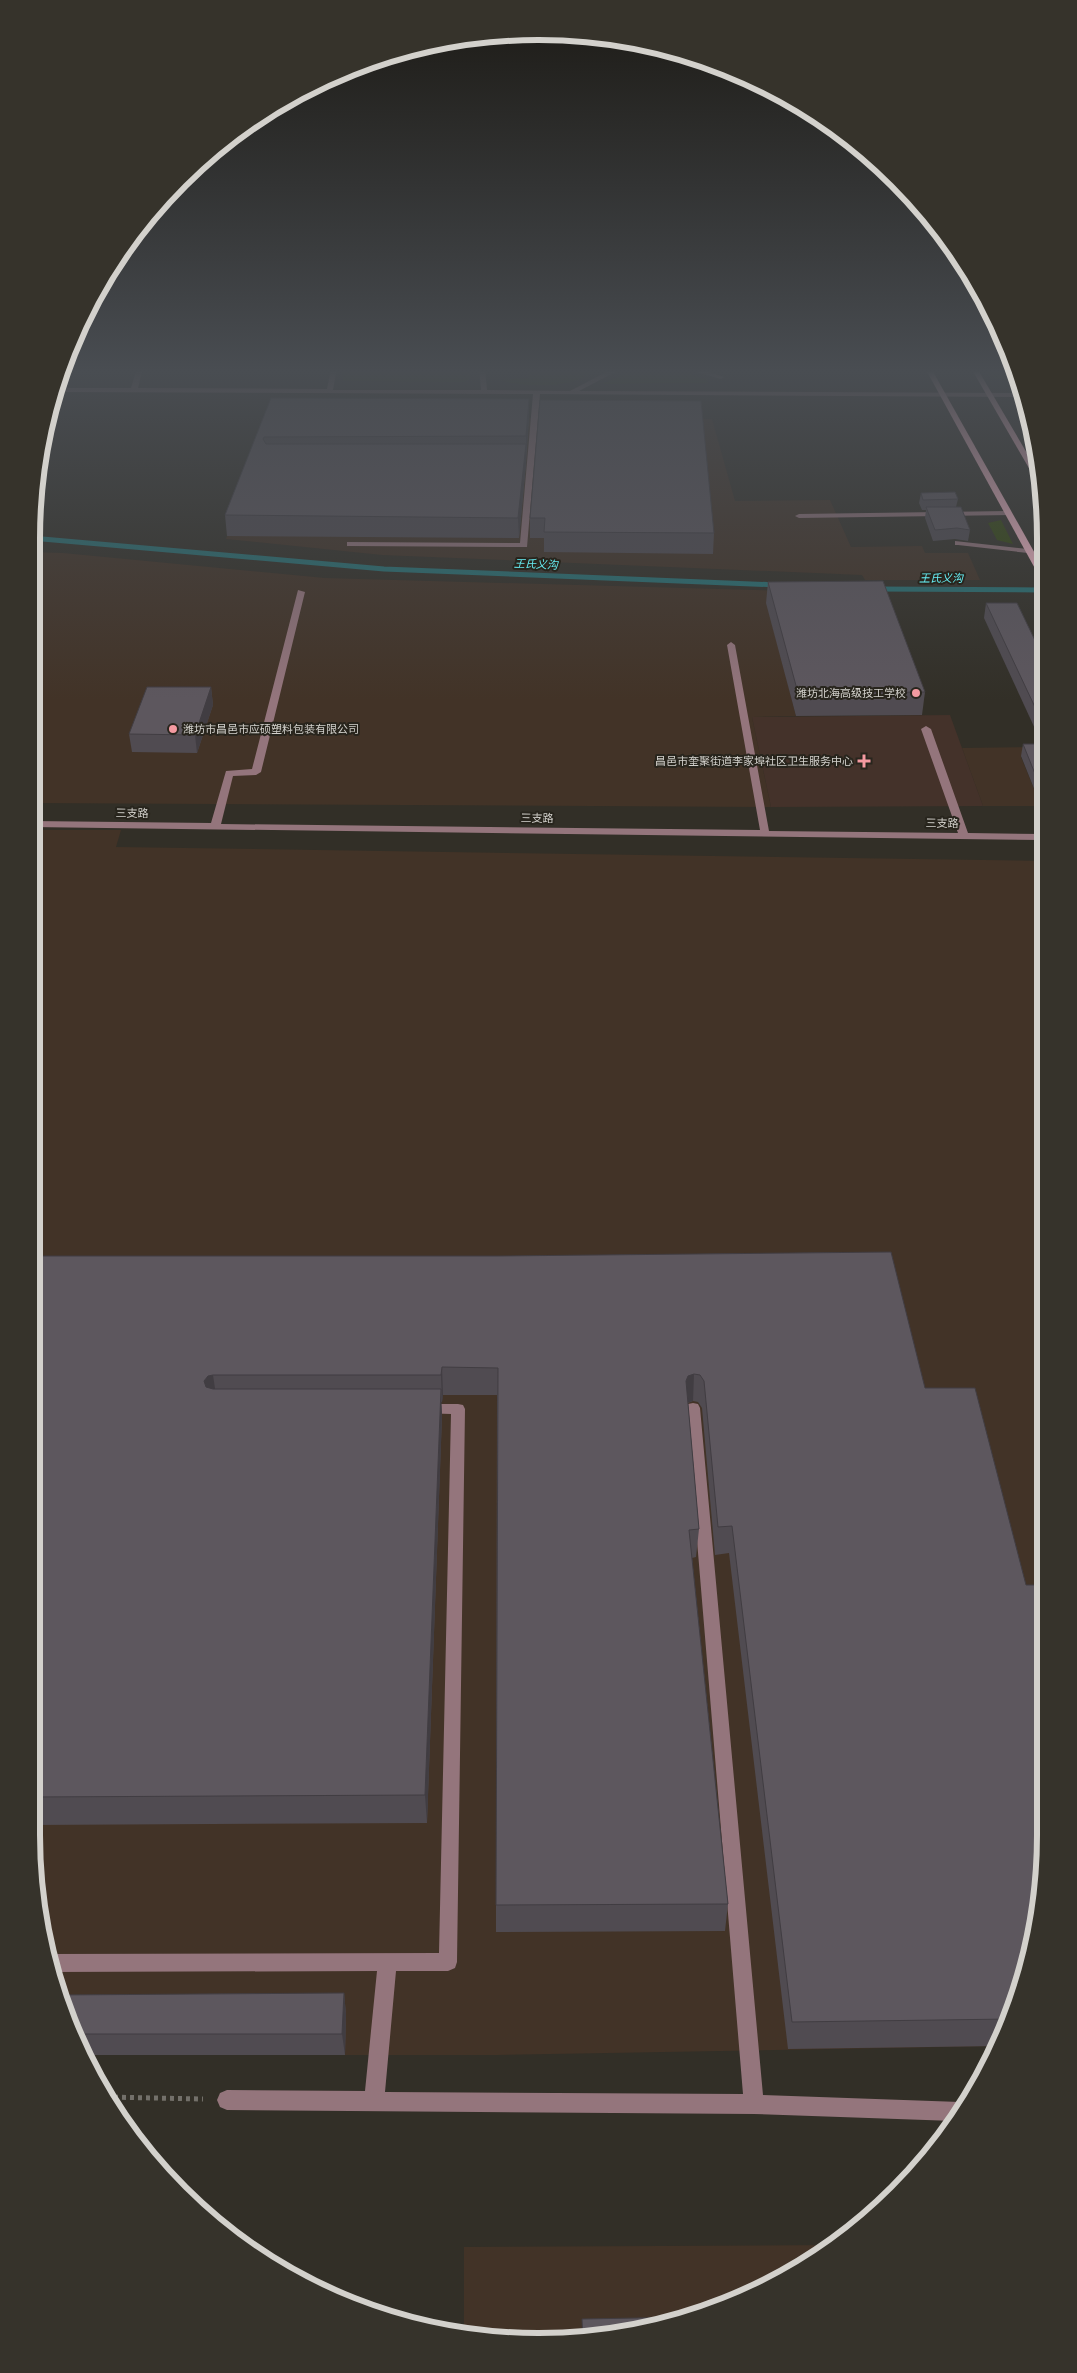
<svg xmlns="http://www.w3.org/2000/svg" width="1077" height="2373" viewBox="0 0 1077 2373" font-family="Helvetica,'Noto Sans SC',sans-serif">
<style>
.industrial{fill:#423327}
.medical{fill:#44322a}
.green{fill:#33460d}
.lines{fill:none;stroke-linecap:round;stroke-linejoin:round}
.stream{stroke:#287073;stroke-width:5}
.path{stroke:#73706a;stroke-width:5;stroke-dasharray:4 4;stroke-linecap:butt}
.minor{fill:#94757c;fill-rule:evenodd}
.major{fill:#f9bac9;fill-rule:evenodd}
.wall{fill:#504b51}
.shaded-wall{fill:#413d42}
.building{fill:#5d575e;stroke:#413d42}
.poi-dot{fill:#f49aa1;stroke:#28251d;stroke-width:2}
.labels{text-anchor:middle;stroke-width:4;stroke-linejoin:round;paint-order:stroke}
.far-water-label{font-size:11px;font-style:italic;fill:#66eef4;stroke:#28251d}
.far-poi-label{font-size:11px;fill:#d3d1cc;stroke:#28251d;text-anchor:end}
.far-street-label{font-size:11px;fill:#d3d1cc;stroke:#28251d}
.rim{fill:none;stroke:#d3d1cc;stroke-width:6}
</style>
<rect width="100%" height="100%" fill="#322f27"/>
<!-- industrial -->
<g class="industrial">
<path d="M271 416 712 419 735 501 830 500 851 547 922 546 925 553H968L980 580H865L862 575 382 555 226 539Z"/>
<path d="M31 552 63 553 325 578 793 591 767 603 796 716 752 717 771 807 31 803Z"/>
<path d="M1042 747 1021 757 1041 806H983L962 748Z"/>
<path d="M31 830H121L116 847 1043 861 1046 1835 999 2046 496 2055H84L58 1998 41 1933 31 1834Z"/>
<path d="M835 2245 792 2274 701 2315 605 2337 538 2342 464 2334V2247Z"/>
</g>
<!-- medical -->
<path class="medical" d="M950 715 983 806 771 807 752 717Z"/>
<!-- green -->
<g class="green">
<path d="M343 368H470V379L464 382 343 381Z"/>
<path d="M528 368H599C591 372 583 378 574 381 558 387 516 386 500 380L529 378Z"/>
<path d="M985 368H1013L1018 383 989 376Z"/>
<path d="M625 373H690L707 380 708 383 602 384Z"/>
<path d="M1001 520 1013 544 997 540 988 523Z"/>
</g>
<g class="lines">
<!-- stream -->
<g class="stream">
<path d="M31 538 384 569 779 585"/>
<path d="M875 589 1042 590"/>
</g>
<!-- path -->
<path class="path" d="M106 2097 203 2099"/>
<!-- minor -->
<g class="minor">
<path d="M137 368H143L138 388 327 389 331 368H337L333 390H481L479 368H485L487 390 570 391 614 368H696L724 377 721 379 696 372H615L579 391 1020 393 1021 397 540 394 527 547 350 546H347V542L520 543 533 394 55 392 57 388H131Z"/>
<path d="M1008 511 1012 513 1011 515 799 518 795 516 799 514Z"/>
<path d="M955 541 1028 549 1032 551 1028 553 958 545H955Z"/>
<path d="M298 590 305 592 261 772 256 775 233 776 221 824 760 830 727 645 731 642 735 645 769 831 958 833 921 729 926 726 931 729 968 833 1043 834V840L31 827V821L211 823 226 771 252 769Z"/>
<path d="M693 1403 698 1404 700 1408 763 2095 960 2102 966 2105 954 2121 754 2114 227 2110 220 2107 217 2100 220 2093 227 2090 365 2091 377 1971 51 1972 47 1955 49 1954 439 1953 451 1414 420 1413 418 1409 420 1405 425 1404H458L463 1405 465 1409 457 1962 455 1968 448 1971H396L385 2092 743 2094 686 1408 688 1404Z"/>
</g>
<!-- major -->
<g class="major">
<path d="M925 368H931L1042 566V576L1038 574Z"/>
<path d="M971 368H977L1041 477V484L1037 482Z"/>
</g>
</g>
<!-- wall -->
<g class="wall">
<path d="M271 398 529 399V418L526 463 519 538 227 536 225 515Z"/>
<path d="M540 400 714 533 713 554 544 552V538H530V518Z"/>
<path d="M921 493 958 499 956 507 970 530 968 541 955 539 933 541 925 518 926 510H922L919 503Z"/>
<path d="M768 582 925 692 922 715 796 716 766 603Z"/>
<path d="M986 603 1042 655V744L984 618Z"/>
<path d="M211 687 213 705 197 753 132 752 129 734Z"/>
<path d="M1023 744H1042V806H1041L1021 756Z"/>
<path d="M891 1252 1036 1934 1007 2028 999 2046 788 2049 729 1553 715 1555 702 1408 698 1402 693 1401 688 1403 699 1529 696 1557 692 1558 728 1904 725 1931 496 1932V1905L497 1395H443L442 1402H441L442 1416 427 1823 31 1825V1256H498Z"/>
<path d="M344 1993 346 2014 345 2055H84L58 1998Z"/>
<path d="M582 2319 605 2337 582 2339Z"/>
</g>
<!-- shaded-wall -->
<g class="shaded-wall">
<path d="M529 399V418L526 455V436Z"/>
<path d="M526 444V463L519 538 518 518Z"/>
<path d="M211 687 213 705 197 753 195 735Z"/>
<path d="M442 1367 443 1395 442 1402 441 1375Z"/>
<path d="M694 1374 693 1401 686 1403V1381L688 1376Z"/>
<path d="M213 1375 217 1402 212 1403 204 1381 208 1376Z"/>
<path d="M441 1389 442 1416 427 1823 425 1795Z"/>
<path d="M344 1993 346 2014 345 2055 342 2034Z"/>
</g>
<!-- building -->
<g class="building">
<path d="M271 398 529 399 526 436 264 437 263 439 266 444H526L518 518 225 515Z"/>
<path d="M540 400 701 401 714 533 544 532 545 518H530Z"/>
<path d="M955 492 958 499 923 500 921 493Z"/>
<path d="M926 507H961L970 530 957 528 935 530Z"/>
<path d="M883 581 925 692 798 693 768 582Z"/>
<path d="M986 603H1017L1042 655V722Z"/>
<path d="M147 687H211L195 735 129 734Z"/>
<path d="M1023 744H1042V791Z"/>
<path d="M891 1252 925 1388H975L1026 1585H1045L1046 1835 1036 1934 1010 2019 792 2022 732 1526 718 1527 704 1381 700 1375 694 1374 688 1376 686 1381 699 1529 689 1530 728 1904 496 1905 498 1368 442 1367 441 1375H213L208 1376 204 1381 206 1387 213 1389H441L425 1795 31 1797V1256H498Z"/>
<path d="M344 1993 342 2034H75L57 1995Z"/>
<path d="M693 2317 605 2337 583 2339 582 2319Z"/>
</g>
<!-- sky -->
<linearGradient id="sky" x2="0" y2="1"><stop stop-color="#1c1a15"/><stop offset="0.53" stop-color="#494d52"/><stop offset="1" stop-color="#494d52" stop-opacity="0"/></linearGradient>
<rect width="1077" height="700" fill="url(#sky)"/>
<!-- markers -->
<g class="poi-dot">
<circle cx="916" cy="693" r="5"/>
<circle cx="173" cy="729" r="5"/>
<path d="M861.5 753.5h5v5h5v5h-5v5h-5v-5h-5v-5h5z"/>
</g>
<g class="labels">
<!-- far-water labels -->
<g class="far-water-label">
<text transform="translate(536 564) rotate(2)" y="4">王氏义沟</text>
<text x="941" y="582">王氏义沟</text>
</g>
<!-- far-poi labels -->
<g class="far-poi-label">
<text x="906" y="697">潍坊北海高级技工学校</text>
<text x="183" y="733" text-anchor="start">潍坊市昌邑市应硕塑料包装有限公司</text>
<text x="853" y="765">昌邑市奎聚街道李家埠社区卫生服务中心</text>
</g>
<!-- far-street labels -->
<g class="far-street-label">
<text transform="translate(132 813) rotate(1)" y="4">三支路</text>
<text transform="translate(537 818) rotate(1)" y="4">三支路</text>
<text transform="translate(942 823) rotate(1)" y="4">三支路</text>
</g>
</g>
<!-- crop -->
<path d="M0 0H1077V2373H0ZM538 40H539A498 498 0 0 1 1037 538V1835A498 498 0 0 1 539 2333H538A498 498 0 0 1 40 1835V538A498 498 0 0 1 538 40Z" fill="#36332b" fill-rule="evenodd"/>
<path class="rim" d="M538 40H539A498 498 0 0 1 1037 538V1835A498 498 0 0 1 539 2333H538A498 498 0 0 1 40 1835V538A498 498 0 0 1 538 40Z"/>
</svg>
